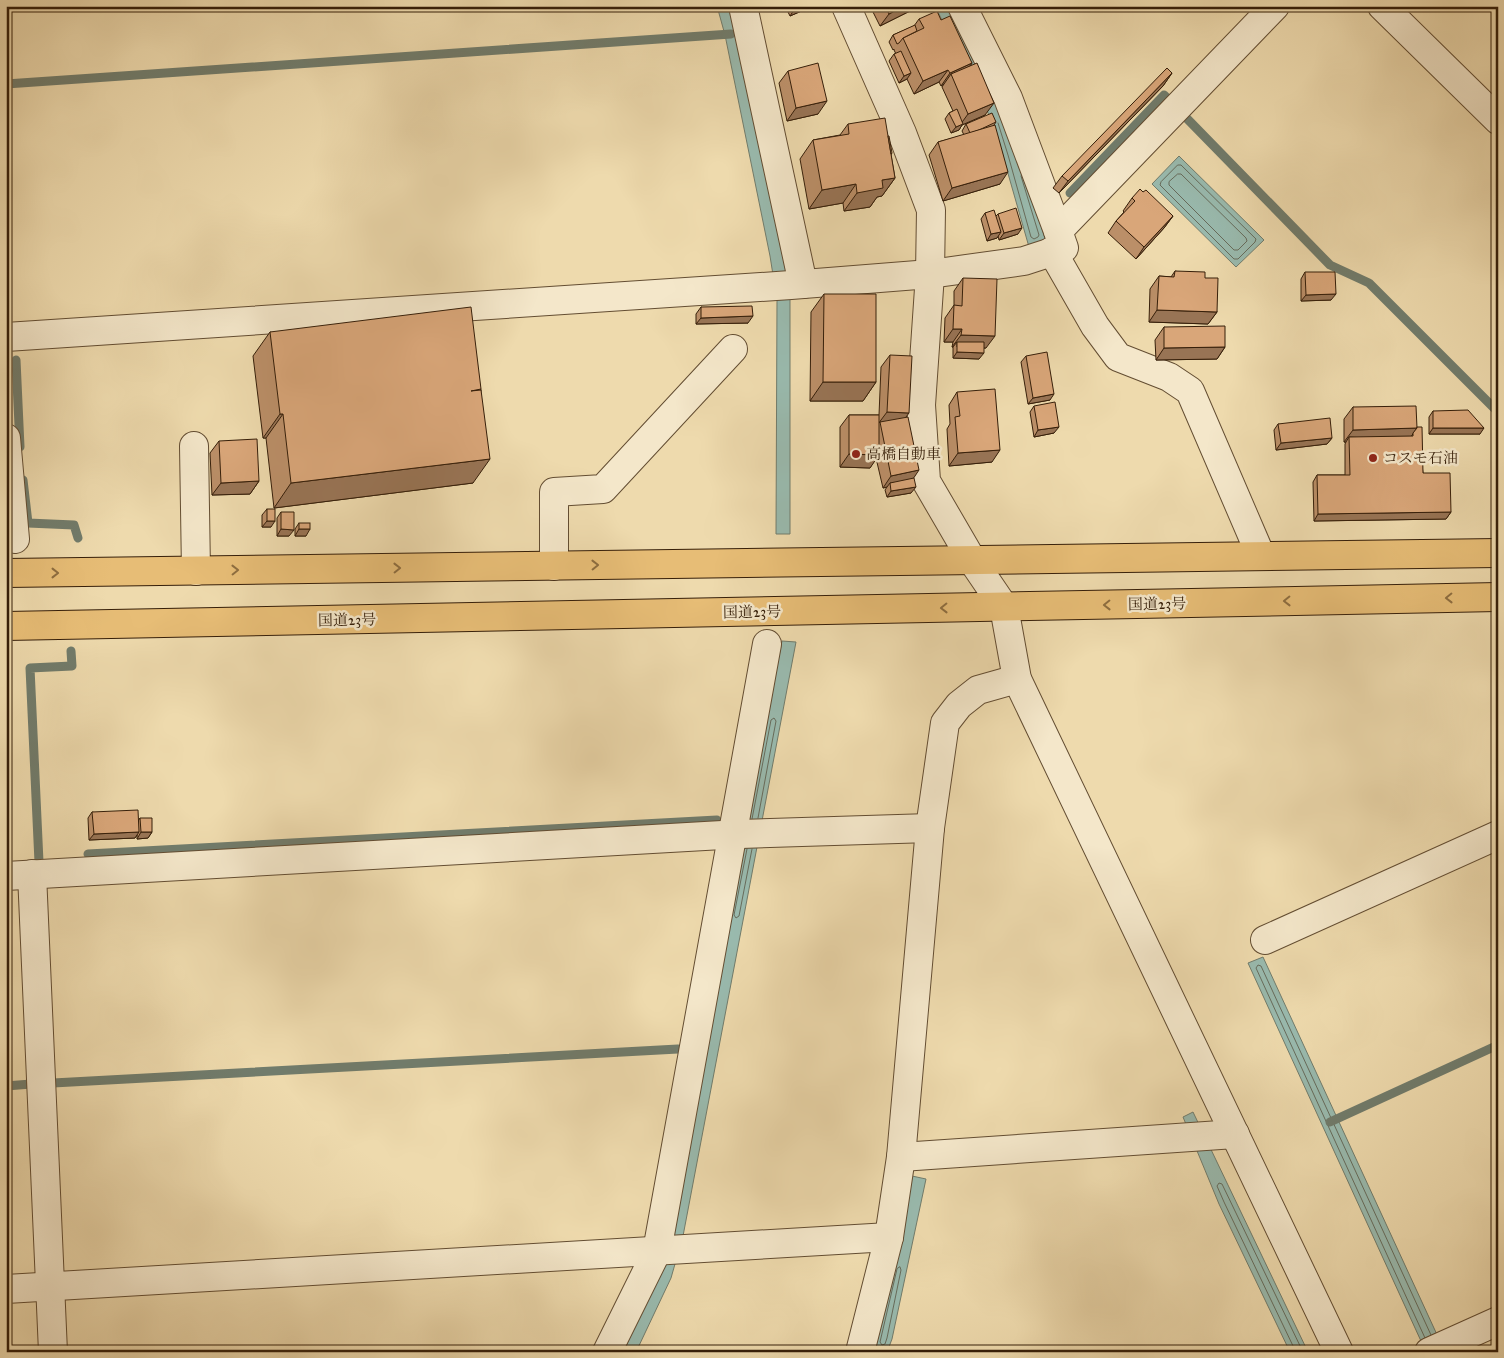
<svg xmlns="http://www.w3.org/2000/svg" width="1504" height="1358" viewBox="0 0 1504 1358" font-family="'IM FELL Great Primer','Noto Serif JP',serif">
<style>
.water{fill:#99baae;stroke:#717c6c}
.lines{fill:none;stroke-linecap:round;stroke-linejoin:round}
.shore{stroke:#676c5c;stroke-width:1}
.stream{stroke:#717c6c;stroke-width:9}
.minor-casing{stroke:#634d32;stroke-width:30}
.highway-casing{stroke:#351e09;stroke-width:30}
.minor{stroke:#f4e7ca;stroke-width:28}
.highway{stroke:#e7bd76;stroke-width:28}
.wall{fill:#bb8f68;stroke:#351e09}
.shaded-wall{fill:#987455;stroke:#351e09}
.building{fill:#d9a679;stroke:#351e09}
.oneway{stroke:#8e6e40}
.poi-dot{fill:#8f2418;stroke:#f4e7ca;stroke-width:2}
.labels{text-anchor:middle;stroke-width:5;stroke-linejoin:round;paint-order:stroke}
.poi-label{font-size:15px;fill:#351e09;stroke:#f4e7ca;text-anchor:start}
.street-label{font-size:15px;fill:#351e09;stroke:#f4e7ca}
</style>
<rect width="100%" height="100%" fill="#eedaad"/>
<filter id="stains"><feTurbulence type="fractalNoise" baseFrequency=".004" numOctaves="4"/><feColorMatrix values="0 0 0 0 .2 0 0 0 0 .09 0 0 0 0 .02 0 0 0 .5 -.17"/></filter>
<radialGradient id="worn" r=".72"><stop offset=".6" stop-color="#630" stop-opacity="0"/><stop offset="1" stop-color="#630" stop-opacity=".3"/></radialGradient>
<!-- water -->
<g class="water">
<path d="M717 6H730L787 268 790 298V534H776L777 300 770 256 725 35Z"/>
<path d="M935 6H956L1009 119 1045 239 1029 247 1003 156 991 119Z"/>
<path d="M1179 156 1264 240 1236 267 1152 184Z"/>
<path d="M782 641 796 642 683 1236 671 1278 636 1352H621L745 827Z"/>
<path d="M1263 957 1445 1352H1426L1248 963Z"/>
<path d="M1193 1112 1308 1352H1290L1219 1204 1183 1117Z"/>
<path d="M912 1176 926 1179 892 1339 887 1352H873Z"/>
</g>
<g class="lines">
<!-- shore -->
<g class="shore">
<path d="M998 123 1008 155 1031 237 1034 239 1038 237 1039 235 1021 176"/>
<path d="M1178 165H1181L1256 239 1255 242 1238 259H1234L1160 185 1161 182Z"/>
<path d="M1178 174H1181L1246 238 1247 241 1238 250H1234L1169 185V182Z"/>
<path d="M752 819 771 720 774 718 776 721 758 818"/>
<path d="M747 849 734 915 736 918 739 916 752 849"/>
<path d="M900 1267 901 1270 887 1338 885 1344 882 1345 880 1342 897 1269Z"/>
<path d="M1425 1338 1256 968 1258 965 1261 966 1431 1335"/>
<path d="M1295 1352 1294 1348 1224 1202 1217 1186 1219 1183 1222 1184 1303 1352"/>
</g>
<!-- stream -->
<g class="stream">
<path d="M6 84 731 34"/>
<path d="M1070 193 1164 95 1330 265 1369 283 1498 412"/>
<path d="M16 360 20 447"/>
<path d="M23 480 28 523 74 525 78 538"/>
<path d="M88 854 717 820"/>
<path d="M39 862 30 668 72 666 71 651"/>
<path d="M53 1083 678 1049"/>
<path d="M6 1086 31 1084"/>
<path d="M1330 1122 1498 1045"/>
</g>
<!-- minor casing -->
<g class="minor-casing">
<g id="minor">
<path d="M743 6 803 284"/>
<path d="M846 6 902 133 931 210 930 274 921 405 926 481 972 560 1004 607 1017 679 1339 1352"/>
<path d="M962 6 1008 98 1058 231"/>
<path d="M1382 6 1498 120"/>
<path d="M1052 251 1095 326 1118 357 1169 377 1190 391 1261 556"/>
<path d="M6 337 791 285 930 274 1024 261 1064 248 1058 231 1275 6"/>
<path d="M6 438 15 539"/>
<path d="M194 446 196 571"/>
<path d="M554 566V492L603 489 733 349"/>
<path d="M32 874 53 1352"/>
<path d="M6 876 740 834 930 828"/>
<path d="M1265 940 1498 835"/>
<path d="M901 1157 1235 1134"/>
<path d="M6 1289 889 1237"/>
<path d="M607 1352 657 1251 767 644"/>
<path d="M860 1352 889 1237 901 1157 930 828 945 723 959 705 978 690 1017 679"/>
<path d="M1429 1352 1498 1321"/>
</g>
</g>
<!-- highway casing -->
<g class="highway-casing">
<g id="highway">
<path d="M6 573 1498 553"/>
<path d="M6 626 1498 597"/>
</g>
</g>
<!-- minor -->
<use href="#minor" class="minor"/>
<!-- highway -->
<use href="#highway" class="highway"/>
</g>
<!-- wall -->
<g class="wall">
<path d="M785 6H813L790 16Z"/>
<path d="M870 6H920L880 26Z"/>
<path d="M919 19 941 20 972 63 970 66 985 115 962 125 959 130 951 133 945 119 949 113 953 111 942 87 944 84 941 86 939 82 914 94 907 79 899 83 889 61 894 54H896L894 50V49L893 50 889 42 893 35 914 26Z"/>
<path d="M788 71 818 114 787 121 779 83Z"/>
<path d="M1172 73 1163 86 1059 193 1053 188 1062 176Z"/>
<path d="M996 122 994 125 1000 184 943 201 929 155 938 142 964 135 962 131 966 124Z"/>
<path d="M848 124 892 153 891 155 895 178 882 196 877 197 870 207 844 211 843 203 809 209 800 159 813 140 840 135Z"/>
<path d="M1143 192 1173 216 1164 228 1136 259 1108 233 1116 221 1124 212 1123 211 1132 198Z"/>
<path d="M985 213 996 216 998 214 1018 234 999 240 998 236 997 238 987 241 981 219Z"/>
<path d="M1175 271 1205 278 1217 312 1208 324 1149 322 1150 289 1159 276 1171 277Z"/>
<path d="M1305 272 1331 300 1301 301V279Z"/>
<path d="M963 278 986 348H984L979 359 953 358V347H952L953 342H944L945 318 954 305V291Z"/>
<path d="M824 294 876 382 863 401H810L811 312Z"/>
<path d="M701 307 748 323 696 324V314Z"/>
<path d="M1164 327 1225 347 1217 359 1156 360 1155 340Z"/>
<path d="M270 332 481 389V390L473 483 274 508 266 438H263L253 356Z"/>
<path d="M890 355 906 417 913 479 911 493 887 497 885 490 887 487 883 488 876 458 870 468 840 467V427L849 415H879L881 367Z"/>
<path d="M1026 356 1050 400 1028 404 1021 362Z"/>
<path d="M957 392 992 462 949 466 947 429 950 424 949 405Z"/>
<path d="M1034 406 1054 433 1034 437 1030 412Z"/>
<path d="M1353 407 1417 427 1423 473 1451 512 1446 519 1314 521 1313 482 1317 475H1345V444L1346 442H1344V419Z"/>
<path d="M1433 411 1480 434H1429V417Z"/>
<path d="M1278 424 1332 438 1327 444 1276 450 1274 430Z"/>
<path d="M219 441 259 481 250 494 212 495 210 453Z"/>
<path d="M267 509 271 527H262V515Z"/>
<path d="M281 512 289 536H277V518Z"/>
<path d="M299 523 306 536H295V529Z"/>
<path d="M92 812 138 821 140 818 152 832 148 838 137 839V835L135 838 89 840 88 818Z"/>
</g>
<!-- shaded-wall -->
<g class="shaded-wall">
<path d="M802 6H813L790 16 794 10Z"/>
<path d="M904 6H920L880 26 889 14Z"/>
<path d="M972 63 963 76 951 74 944 84 941 86 950 73Z"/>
<path d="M948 70 939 82 914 94 923 81Z"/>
<path d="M911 73 907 79 899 83 904 76Z"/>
<path d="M1172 73 1163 86 1059 193 1068 181Z"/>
<path d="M827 101 818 114 787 121 796 108Z"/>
<path d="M994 103 985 115 962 125 959 130 951 133 956 127 960 125 968 114Z"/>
<path d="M1008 172 1000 184 943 201 952 188Z"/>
<path d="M895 178 882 196 877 197 870 207 844 211 857 193 882 180Z"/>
<path d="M856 184 843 203 809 209 822 190Z"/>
<path d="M1173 216 1164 228 1136 259 1144 247Z"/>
<path d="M1022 228 1018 234 999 240 1004 233Z"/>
<path d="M1001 232 997 238 987 241 991 234Z"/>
<path d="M1336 294 1331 300 1301 301 1306 295Z"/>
<path d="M1157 310 1217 312 1208 324 1149 322Z"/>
<path d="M753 316 748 323 696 324 701 318Z"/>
<path d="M953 329H962L953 342H944Z"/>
<path d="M961 335 995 336 986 348 957 347V342L953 347H952Z"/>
<path d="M1225 347 1217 359 1156 360 1164 348Z"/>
<path d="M957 352 984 353 979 359 953 358Z"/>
<path d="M823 382H876L863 401H810Z"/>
<path d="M1054 394 1050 400 1028 404 1033 398Z"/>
<path d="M887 412 909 413 900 425 880 422 878 424Z"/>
<path d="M280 414H283L266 438H263Z"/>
<path d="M1059 427 1054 433 1034 437 1038 430Z"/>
<path d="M1417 428 1408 441 1349 437 1346 442H1344L1353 430Z"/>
<path d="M1433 428H1484L1480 434H1429Z"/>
<path d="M1332 438 1327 444 1276 450 1281 443Z"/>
<path d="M1000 450 992 462 949 466 958 453Z"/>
<path d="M849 454 879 455 870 468 840 467Z"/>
<path d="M490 459 473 483 274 508 291 483Z"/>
<path d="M919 470 911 482 890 483 887 487 883 488 891 476Z"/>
<path d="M259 481 250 494 212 495 221 483Z"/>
<path d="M916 487 911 493 887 497 891 491Z"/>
<path d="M1451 512 1446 519 1314 521 1318 514Z"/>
<path d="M267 521H275L271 527H262Z"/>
<path d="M281 529 294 530 289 536H277Z"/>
<path d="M299 529H310L306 536H295Z"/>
<path d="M139 832 135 838 89 840 94 834Z"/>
<path d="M141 832H152L148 838 137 839Z"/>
</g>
<!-- building -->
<g class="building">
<path d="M793 6H802L794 10Z"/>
<path d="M885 6H904L889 14Z"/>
<path d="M937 11 941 20 950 16 972 63 950 73 948 70 923 81 903 38 924 28 919 19Z"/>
<path d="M915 25 917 31 903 38 899 43 897 44 893 35Z"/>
<path d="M901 51 911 73 904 76 894 54Z"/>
<path d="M818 63 827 101 796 108 788 71Z"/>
<path d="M977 63 994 103 968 114 951 74Z"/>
<path d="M1167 68 1172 73 1068 181 1062 176Z"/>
<path d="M957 109 963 124 956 127 949 113Z"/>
<path d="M992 113 996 122 979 130 970 133 966 124Z"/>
<path d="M885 118 895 178 882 180 883 188 857 193 856 184 822 190 813 140 849 134 848 124Z"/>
<path d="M995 125 1008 172 952 188 938 142Z"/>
<path d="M888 136H889L892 153 891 154Z"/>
<path d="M1140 189 1143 192 1146 190 1173 216 1144 247 1116 221 1135 201 1132 198Z"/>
<path d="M1016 208 1022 228 1004 233 998 214Z"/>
<path d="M994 210 1001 232 991 234 985 213Z"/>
<path d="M1175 271 1205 272V278H1218L1217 312 1157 310 1159 276 1174 277Z"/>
<path d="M1305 272H1335L1336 294 1306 295Z"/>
<path d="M963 278 997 279 995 336 961 335 962 329H953L954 305 962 306Z"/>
<path d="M824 294H876V382H823Z"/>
<path d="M752 306 753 316 701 318V307Z"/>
<path d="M471 307 481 389 471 391 481 390 490 459 291 483 283 414H280L270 332Z"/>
<path d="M1225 326V347L1164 348V327Z"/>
<path d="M957 342H984V353L957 352Z"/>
<path d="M1047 352 1054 394 1033 398 1026 356Z"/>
<path d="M890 355 912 356 909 413 887 412Z"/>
<path d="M995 389 1000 450 958 453 955 417 960 416 957 392Z"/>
<path d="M1055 402 1059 427 1038 430 1034 406Z"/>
<path d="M1416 406 1417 428 1353 430V407Z"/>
<path d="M1468 410 1484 428H1433V411Z"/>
<path d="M849 415H879V455L849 454Z"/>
<path d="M908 417 919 470 891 476 880 422Z"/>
<path d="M1330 418 1332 438 1281 443 1278 424Z"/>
<path d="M1417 427H1422L1423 473H1450L1451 512 1318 514 1317 475H1350L1349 437 1413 436V433L1417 428Z"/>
<path d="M257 439 259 481 221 483 219 441Z"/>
<path d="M914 478 916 487 891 491 890 483Z"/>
<rect x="267" y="509" width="8" height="12"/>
<path d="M281 512H294V530L281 529Z"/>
<rect x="299" y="523" width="11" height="6"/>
<path d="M138 810 139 832 94 834 92 812Z"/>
<path d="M140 818H152V832H141Z"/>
</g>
<!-- one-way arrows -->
<defs><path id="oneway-chevron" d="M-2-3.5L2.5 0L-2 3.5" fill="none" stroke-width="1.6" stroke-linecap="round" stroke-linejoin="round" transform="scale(1.25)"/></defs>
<g class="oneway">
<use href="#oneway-chevron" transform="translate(595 565) rotate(-1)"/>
<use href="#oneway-chevron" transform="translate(397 568) rotate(-1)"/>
<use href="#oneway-chevron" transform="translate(235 570) rotate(-1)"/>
<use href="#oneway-chevron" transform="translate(55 573)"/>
<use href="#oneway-chevron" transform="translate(1449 598) rotate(179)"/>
<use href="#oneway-chevron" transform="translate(1287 601) rotate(179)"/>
<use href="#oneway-chevron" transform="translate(1107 605) rotate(179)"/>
<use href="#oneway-chevron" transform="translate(944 608) rotate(179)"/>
</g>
<!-- markers -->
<g class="poi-dot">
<circle cx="856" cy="454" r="5"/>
<circle cx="1373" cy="458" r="5"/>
</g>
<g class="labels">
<!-- poi labels -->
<g class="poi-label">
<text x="866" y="459">高橋自動車</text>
<text x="1383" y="463">コスモ石油</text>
</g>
<!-- street labels -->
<g class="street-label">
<text transform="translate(1157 604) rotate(-1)" y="5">国道23号</text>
<text transform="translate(752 612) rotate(-1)" y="5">国道23号</text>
<text transform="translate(347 620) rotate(-1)" y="5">国道23号</text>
</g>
</g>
<!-- margin -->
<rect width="1504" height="1358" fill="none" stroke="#eedaad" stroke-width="25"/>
<rect x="8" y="8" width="1489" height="1343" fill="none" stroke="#351e09" stroke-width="2.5"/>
<rect x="12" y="12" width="1479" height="1333" fill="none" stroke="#351e09"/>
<rect width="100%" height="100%" filter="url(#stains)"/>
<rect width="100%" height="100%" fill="url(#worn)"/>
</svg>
